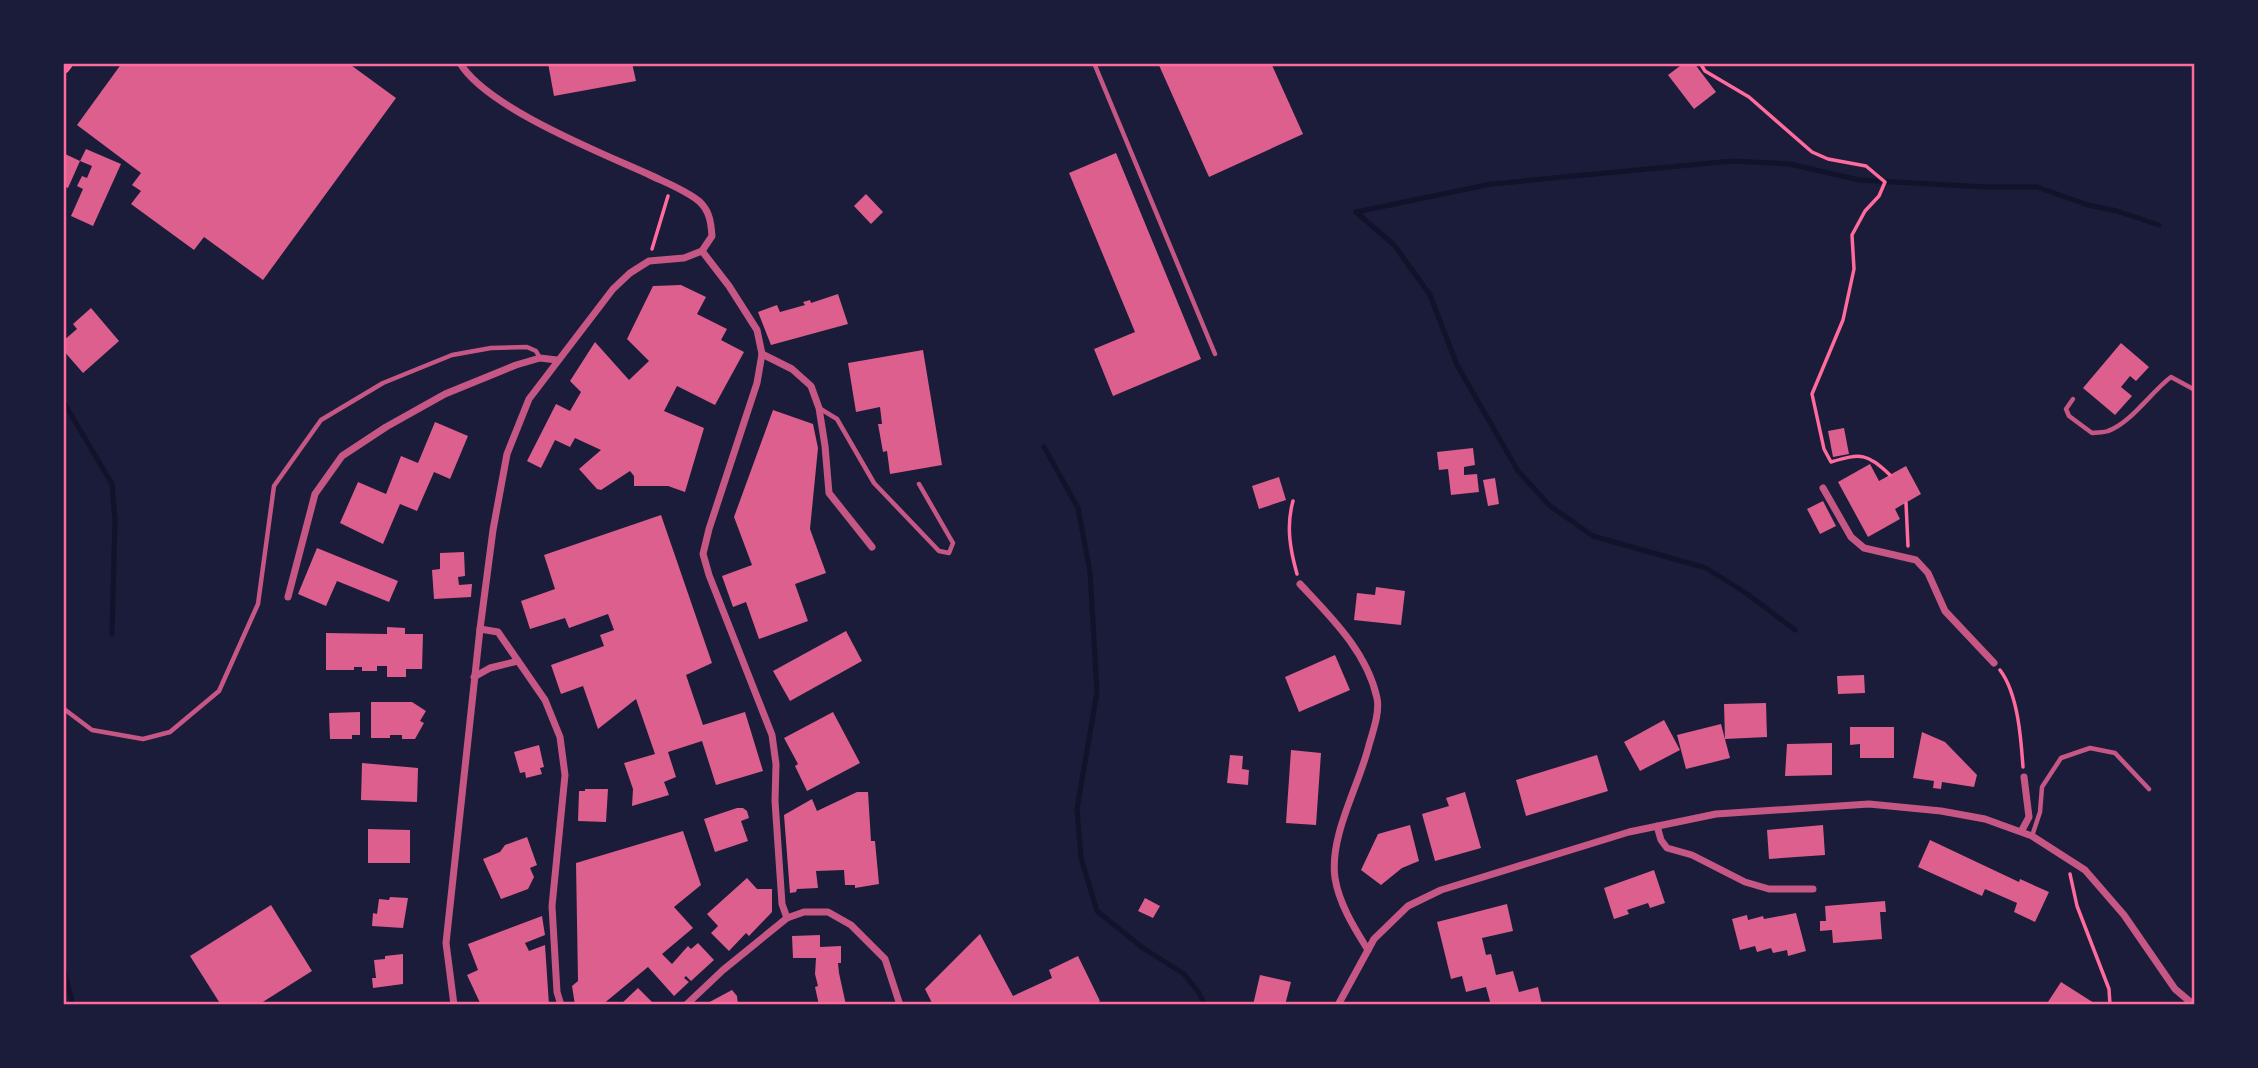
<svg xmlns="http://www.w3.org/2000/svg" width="2258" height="1068" viewBox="0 0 2258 1068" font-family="'Space Grotesk',sans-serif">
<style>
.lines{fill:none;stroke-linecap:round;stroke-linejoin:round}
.stream{stroke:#12122b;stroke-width:5}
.building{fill:#dd5f8e}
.path{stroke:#ff6b9d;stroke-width:3.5}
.service{stroke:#c65784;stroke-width:4.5}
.minor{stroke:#c65784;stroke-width:7}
.secondary{stroke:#ff6b9d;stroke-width:14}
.neatline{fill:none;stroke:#ff6b9d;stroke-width:2.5}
</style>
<rect width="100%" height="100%" fill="#1b1b3a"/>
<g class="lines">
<!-- stream -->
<g class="stream">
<path d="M1356 212 1491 184 1732 161 1790 164 1859 180 1985 187H2037L2088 205 2117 211 2159 225"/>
<path d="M1356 212 1394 245 1430 295 1457 365 1518 471 1549 505 1593 536 1706 568 1746 593 1795 630"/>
<path d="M63 401 112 484 115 520 112 634"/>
<path d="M1044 447 1078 508 1090 572 1097 692 1077 809 1081 858 1097 911 1143 948 1184 974 1199 993 1205 1005"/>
<path d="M63 966 73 1005"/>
</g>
</g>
<!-- building -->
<g class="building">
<path d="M122 63H348L396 98 263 280 204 237 194 250 131 204 141 191 132 185 141 173 77 125Z"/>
<path d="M548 63H632L636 81 554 96Z"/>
<path d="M1158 63H1271L1303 134 1209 177Z"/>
<path d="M1684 63H1694L1716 92 1694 109 1668 75Z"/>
<path d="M86 149 121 164 93 226 71 216 83 189 77 186 82 176 87 178 92 166 80 161Z"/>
<path d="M63 153 80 161 68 188 63 186Z"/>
<path d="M1116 153 1201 359 1113 396 1094 349 1135 332 1069 173Z"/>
<path d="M866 194 883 212 871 224 854 206Z"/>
<path d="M681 285 706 297 697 314 727 329 721 340 744 352 715 405 677 386 664 411 704 428 685 492 668 486H634V476L630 471 601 490 597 489 579 469 601 450 575 438 570 447 555 440 541 468 527 461 556 404 570 411 581 392 570 381 595 342 629 380 649 361 627 339 653 286Z"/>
<path d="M838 294 848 324 771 345 758 312 777 305 780 312 805 305 803 302 810 300 811 303Z"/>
<path d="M91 308 119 341 83 373 63 350V341L77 329 73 324Z"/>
<path d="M2121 343 2149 367 2136 381 2130 376 2121 387 2132 396 2115 415 2083 388Z"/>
<path d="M923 350 942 465 890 474 887 451 883 452 878 424H882L880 407 856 412 848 363Z"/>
<path d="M773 410 813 424 818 448 810 529 826 573 795 584 808 621 759 639 746 602 733 607 722 576 752 565 734 517Z"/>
<path d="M435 422 468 436 450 479 434 472 417 511 400 504 383 544 340 523 358 482 386 494 401 456 418 463Z"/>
<path d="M1844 428 1849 454 1833 457 1828 431Z"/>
<path d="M1473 448 1475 465 1464 467V475L1477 474 1479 492 1451 495 1448 469 1439 470 1437 452Z"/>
<path d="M1870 464 1879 481 1906 466 1921 494 1895 509 1900 519 1868 537 1838 482Z"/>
<path d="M1279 477 1286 500 1259 509 1252 486Z"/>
<path d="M1495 478 1499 504 1488 506 1483 480Z"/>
<path d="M1823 501 1836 526 1820 534 1807 509Z"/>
<path d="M661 515 712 663 686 675 703 725 745 712 763 771 716 785 702 741 668 752 676 777 664 782 669 795 632 806 633 789 624 763 655 754 636 699 598 729 583 686 561 694 551 665 604 646 600 635 614 630 608 614 569 628 565 618 530 629 521 601 555 589 544 555Z"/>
<path d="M317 548 398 581 389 602 337 581 326 606 298 594Z"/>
<path d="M464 552 465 576 458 577 459 585 472 584 471 597 434 599 432 570 440 569V553Z"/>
<path d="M1376 587 1405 591 1401 625 1354 620 1357 593 1375 595Z"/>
<path d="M387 627 405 628V634H423L422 669H406V677H387V666H377V671H362V667H354V670H326V633L387 634Z"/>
<path d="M846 631 862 661 790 701 773 671Z"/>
<path d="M1335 655 1350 690 1299 712 1285 677Z"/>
<path d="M1864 675 1865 693 1838 694 1837 676Z"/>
<path d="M371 702H412L426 711 420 721 424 723 415 739H402V735H390V738H371Z"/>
<path d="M1766 703 1767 737 1725 739 1724 704Z"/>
<path d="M360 712V735H352V739H330L329 713Z"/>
<path d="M833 712 860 763 807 791 795 766 798 764 784 738Z"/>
<path d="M1664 720 1680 750 1640 771 1624 742Z"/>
<path d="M1721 724 1730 758 1686 769 1677 735Z"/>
<path d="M1850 727H1894V758H1860V744L1850 745Z"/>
<path d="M1922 732 1945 742 1977 775 1974 787 1942 782 1941 789 1933 788 1934 781 1913 778Z"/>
<path d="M1832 743V775L1785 776 1787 744Z"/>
<path d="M539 745 544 767 540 768 542 774 526 778 525 772 520 773 514 752Z"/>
<path d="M1291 750 1321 753 1316 825 1286 823Z"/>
<path d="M1230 755 1243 756 1242 769 1249 770 1248 785 1227 783Z"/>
<path d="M1597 755 1608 791 1526 816 1516 780Z"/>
<path d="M362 763 418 768 417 802 361 800Z"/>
<path d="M585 789H608L606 822 578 821 579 791H585Z"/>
<path d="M857 792H868L871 841H875L879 884 855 888V885H845L844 870 816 871 818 888 797 889 796 892 790 893 784 815 812 799 817 811Z"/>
<path d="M1465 792 1481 848 1435 861 1422 814 1449 806 1446 798Z"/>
<path d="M737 808H743L747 811 749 818 741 821 748 841 715 852 704 819Z"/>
<path d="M1410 825 1419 861 1402 868 1381 885 1361 870 1378 834Z"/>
<path d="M1823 825 1825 855 1769 859 1767 830Z"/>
<path d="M368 829 410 830V863H368Z"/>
<path d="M683 831 701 885 674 907 693 928 662 954 672 964 688 946 691 949 698 943 714 960 691 981 686 976 684 978 689 982 674 996 648 967 654 962 602 1005H575L572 986 578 981 576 863Z"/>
<path d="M527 837 537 865 530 868 534 877 528 889 501 899 483 859 500 852 505 845Z"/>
<path d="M1930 840 2019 882 2020 879 2049 892 2035 922 2014 912 2017 903 1985 889 1982 896 1918 867Z"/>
<path d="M1654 870 1665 903 1650 908 1648 903 1627 910 1629 914 1614 919 1604 888Z"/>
<path d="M747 878 757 889H772V912L749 936 746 933 729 951 711 933 718 926 707 914Z"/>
<path d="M390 897 408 898 403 928 372 926 373 913 377 914 379 899 389 900Z"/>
<path d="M1145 898 1160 906 1153 918 1138 911Z"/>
<path d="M1885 901 1886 912H1880L1882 939 1833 943 1832 930 1820 931V921H1826L1825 906Z"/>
<path d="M1507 904 1513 931 1482 938 1486 955 1491 954 1496 975 1513 971 1519 992 1538 987 1542 1005H1506L1505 1003 1491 1005 1486 987 1466 992 1462 976 1451 979 1437 922Z"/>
<path d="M271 905 312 971 258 1005H221L190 956Z"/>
<path d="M1796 913 1806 951 1788 956 1787 950 1773 953 1771 948 1757 952 1755 946 1740 950 1732 919 1747 915 1748 920 1763 916 1764 919Z"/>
<path d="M542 916 545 935 525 943 529 951 545 945 549 1005H481L467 975 478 970 468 944Z"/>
<path d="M980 934 1013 996 1052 978 1049 970 1078 956 1100 1001 1093 1005H933L925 989Z"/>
<path d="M820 935V947L841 946V963H838L839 973 846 1005H819L815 987 818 986 815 974 816 958H793L792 936Z"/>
<path d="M403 954V984L373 988 372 978H376L374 960 385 959V956Z"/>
<path d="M1260 975 1291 982 1285 1005H1253Z"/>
<path d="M2061 982 2094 1003 2092 1005H2046Z"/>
<path d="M638 988 655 1005H620Z"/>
<path d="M732 990 737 996 738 1005H704Z"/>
</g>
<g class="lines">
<!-- path -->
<g class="path">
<path d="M1700 63 1705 71 1749 97 1812 152 1828 159 1866 166 1885 182 1879 196 1865 211 1852 235 1854 269 1843 320 1812 394 1824 449 1831 462C1861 453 1867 453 1890 475"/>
<path d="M652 249 668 196"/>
<path d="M1293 501C1286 526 1290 549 1297 574"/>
<path d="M1906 503 1908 546"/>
<path d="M2000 670C2018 694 2021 738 2023 767"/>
<path d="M2070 874 2077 906 2109 989 2110 1005"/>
<path d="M2081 1004 2082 1005"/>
</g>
<!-- service -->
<g class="service">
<path d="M1094 63 1215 354"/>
<path d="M2073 399 2066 409 2069 416 2092 433C2097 432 2103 433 2108 431 2131 423 2151 392 2171 377L2195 390"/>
<path d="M819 408 837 419 874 483 939 551 949 553 953 543 919 484"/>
<path d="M63 704 64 709 92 730 143 739 170 732 219 691 258 604 274 486 321 420 383 383 452 355 491 348 527 347 536 351 540 358"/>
<path d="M2032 836 2040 812 2042 787 2061 758 2090 748 2115 753 2149 789"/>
</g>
<!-- minor -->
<g class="minor">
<path d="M702 251 729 286 757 330 762 354 757 383 709 529 703 554 709 575 772 735 776 764 775 801 782 904 787 918"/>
<path d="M762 354 792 369 811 386 819 408 825 446 829 493 872 547"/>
<path d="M1823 488 1851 537 1864 548 1916 560 1928 573 1945 611 1994 663"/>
<path d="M1300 584C1331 617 1367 652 1377 698 1380 712 1373 731 1369 745 1359 786 1329 836 1335 878 1339 904 1355 929 1368 950"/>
<path d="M288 597 315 494 342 456 386 427 445 394 516 365 540 358 557 360"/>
<path d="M480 629 498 632 545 700 560 737 565 775 552 906 557 992 561 1005"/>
<path d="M474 677 490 668 518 661"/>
<path d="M1657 826 1661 840 1667 848 1692 855 1745 882 1769 889H1813"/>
<path d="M2022 830 2029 817 2024 777"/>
<path d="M454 1005 446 943 480 629 493 530 507 454 529 399 613 289 630 273 649 261 684 258 702 251 712 236C711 223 710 212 700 202 686 190 664 182 648 174 599 152 486 107 460 63"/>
<path d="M686 1005 723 970 787 918 804 912H828L851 925 885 959 900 1005"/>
<path d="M1338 1005 1374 939 1408 906 1441 890 1629 832 1716 814 1869 804 1941 811 1985 819 2032 836 2085 870 2124 915 2175 989 2194 1005"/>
</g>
<!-- secondary -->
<path class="secondary" d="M63 67 66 63"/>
</g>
<!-- border -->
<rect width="2258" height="1068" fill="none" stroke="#1b1b3a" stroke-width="130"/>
<rect x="65" y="65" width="2128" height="938" class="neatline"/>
</svg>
